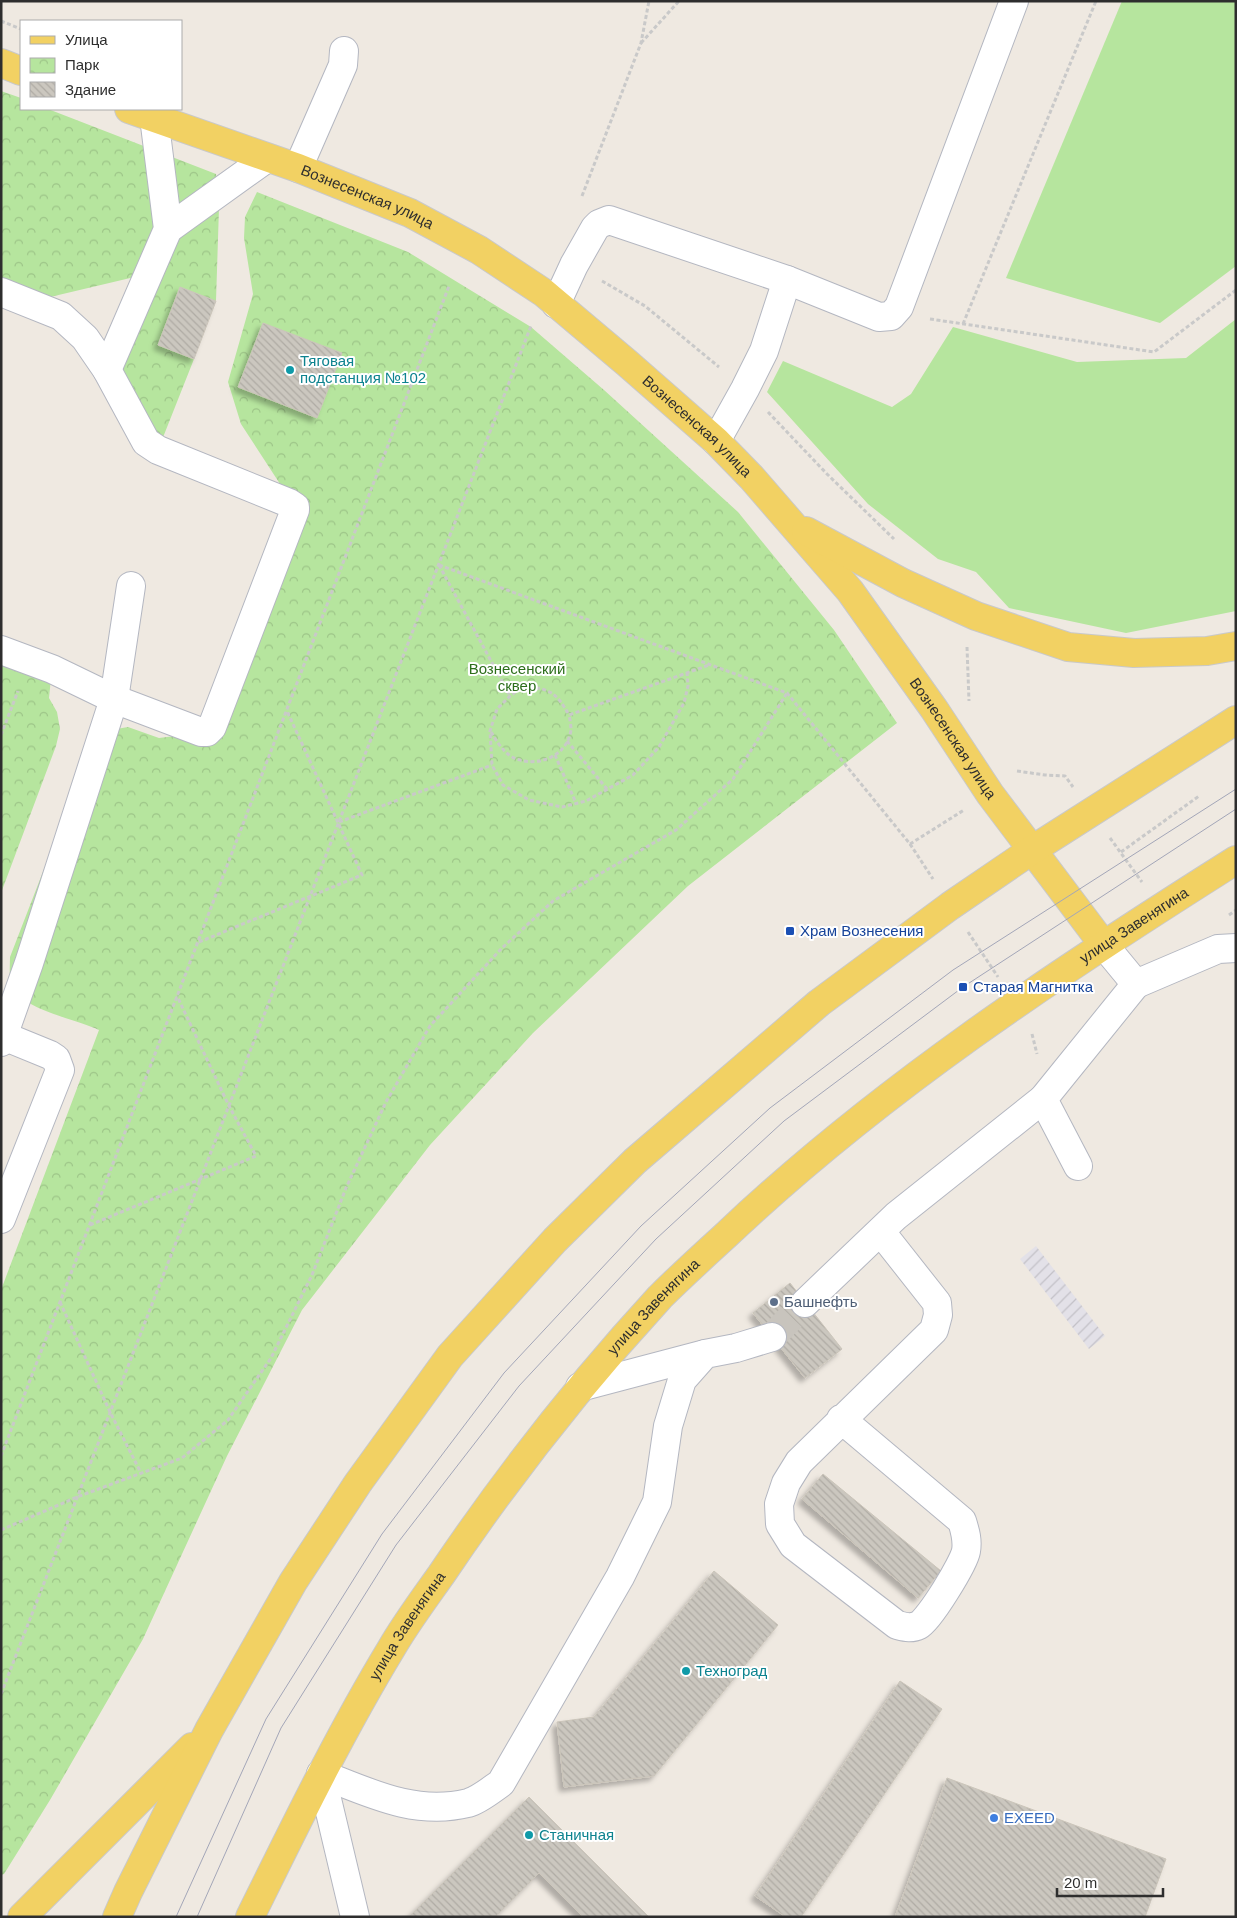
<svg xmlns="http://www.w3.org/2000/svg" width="1237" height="1918" viewBox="0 0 1237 1918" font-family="Arial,sans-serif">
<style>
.industrial{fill:url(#industrial-furrows)}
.grass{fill:#b6e59e}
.park{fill:url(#park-crowns)}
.building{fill:url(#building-back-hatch);stroke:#cbc5ba;filter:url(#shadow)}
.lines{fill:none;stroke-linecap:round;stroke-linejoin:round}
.minor-tunnel{stroke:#c8c4bd;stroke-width:28;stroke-dasharray:28 14;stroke-linecap:butt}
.minor-casing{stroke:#b4b7c1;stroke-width:30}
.major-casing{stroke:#c9c9c9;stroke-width:30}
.path{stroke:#c9c9c9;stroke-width:3;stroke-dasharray:4 2.5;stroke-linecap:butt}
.minor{stroke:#fff;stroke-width:28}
.major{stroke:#f2d163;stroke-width:28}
.tram{stroke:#a3a6b8;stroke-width:1}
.culture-dot{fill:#0f9aa8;stroke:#fff;stroke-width:2}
.transit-dot{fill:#1a4fb4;stroke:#fff;stroke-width:2}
.service-dot{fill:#5c6f8a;stroke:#fff;stroke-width:2}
.shop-dot{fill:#3f7fe0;stroke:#fff;stroke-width:2}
.labels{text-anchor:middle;stroke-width:4;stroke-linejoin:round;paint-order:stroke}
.street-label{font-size:15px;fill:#2e2e2e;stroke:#fff}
.culture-label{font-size:15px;fill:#0d838f;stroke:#fff;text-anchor:start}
.park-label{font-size:15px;fill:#2c6e1b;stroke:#fff}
.transit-label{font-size:15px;fill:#164399;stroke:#fff;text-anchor:start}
.service-label{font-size:15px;fill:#4e5e75;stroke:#fff;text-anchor:start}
.shop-label{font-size:15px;fill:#366cbe;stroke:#fff;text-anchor:start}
</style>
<defs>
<pattern id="industrial-furrows" width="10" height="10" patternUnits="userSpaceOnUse" patternTransform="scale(1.25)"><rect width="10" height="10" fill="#e3e1e8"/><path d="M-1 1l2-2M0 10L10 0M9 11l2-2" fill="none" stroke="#c3c1c7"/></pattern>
<pattern id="park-crowns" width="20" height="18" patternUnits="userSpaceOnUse" patternTransform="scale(1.25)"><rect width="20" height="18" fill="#b6e59e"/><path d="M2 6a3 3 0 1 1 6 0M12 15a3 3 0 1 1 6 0" fill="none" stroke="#9dc588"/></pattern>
<pattern id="building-back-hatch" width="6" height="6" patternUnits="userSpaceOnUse" patternTransform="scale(1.25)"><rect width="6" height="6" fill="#cbc7bf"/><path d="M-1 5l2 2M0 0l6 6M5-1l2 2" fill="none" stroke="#afaba4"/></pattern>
<filter id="shadow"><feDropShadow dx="-4.5" dy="4.5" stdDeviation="2.5" flood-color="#0004"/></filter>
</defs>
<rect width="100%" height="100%" fill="#efe9e1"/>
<!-- industrial -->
<path class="industrial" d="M1036 1246 1105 1336 1089 1349 1020 1259Z"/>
<!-- grass -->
<g class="grass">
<path d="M1122 1H1236V266L1160 323 1006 278Z"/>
<path d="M1236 319V611L1126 633 1009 608 976 572 938 559 868 504 767 392 783 361 892 407 911 394 953 327 1077 362 1186 358Z"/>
</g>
<!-- park -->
<g class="park">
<path d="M1 91 21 98V109H48L216 174 219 208 216 301 180 287 158 345 194 359 158 450 107 370 143 275 29 302 1 292Z"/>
<path d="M257 192 408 252 531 327 604 390 738 512 834 630 897 723 688 886 533 1033 430 1145 302 1310 227 1456 143 1639 50 1800 4 1874 1 1875V1290L99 1030C78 1020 27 1010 15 991 8 981 10 968 10 957L90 750 105 731 128 727 159 738 207 732 295 507 241 424 228 382 253 294 244 238 245 217Z"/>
<path d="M1 650 52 669 49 698 57 712 60 729 56 746 1 893Z"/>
</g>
<!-- building -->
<g class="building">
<path d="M180 287 216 301 194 359 158 345Z"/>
<path d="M263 323 342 353 317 418 238 387Z"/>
<path d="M790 1283 842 1349 805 1378 753 1313Z"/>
<path d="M823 1474 941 1571 918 1598 802 1499Z"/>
<path d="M714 1571 778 1625 654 1776 564 1787 557 1722 594 1717Z"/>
<path d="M900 1681 942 1709 801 1917H786L755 1896Z"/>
<path d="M947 1778 1166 1859 1145 1917H895Z"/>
<path d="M529 1797 649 1917H583L539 1873 495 1917H409Z"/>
</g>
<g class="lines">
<!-- minor-tunnel -->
<path class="minor-tunnel" d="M772 1337 805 1303"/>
<!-- minor casing -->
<g class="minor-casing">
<g id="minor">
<path d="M298 168 343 65 344 51"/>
<path d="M168 229 267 158"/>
<path d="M1 292 61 316 85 338 107 370 146 442 158 450 289 503 295 507V510L212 727 207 732H201L114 699 52 669 1 650"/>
<path d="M556 304 574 265 595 228 599 224 609 220 787 280 879 317 891 316 899 307 1014 1"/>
<path d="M107 370 168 229 154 117"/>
<path d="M716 441 745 389 764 351 787 280"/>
<path d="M1103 944 1136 984 1218 949 1236 948"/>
<path d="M1 1035 50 1055 56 1059 60 1070 1 1219"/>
<path d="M1 1042 29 963 114 699 131 586"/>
<path d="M1078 1166 1043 1099 1136 984"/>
<path d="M805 1303 896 1216 1043 1099"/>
<path d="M580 1387 705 1354"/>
<path d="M841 1419 962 1521C965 1531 968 1540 966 1551 964 1563 929 1620 919 1625 911 1629 905 1627 897 1625L793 1545 780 1524 779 1504 786 1483 799 1462 934 1330 938 1315 937 1303 881 1232"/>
<path d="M321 1774C370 1793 415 1816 468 1803 479 1800 491 1790 501 1783L620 1577 657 1502 668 1426 682 1380 705 1354 736 1348 772 1337"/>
<path d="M321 1774 355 1917"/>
</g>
</g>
<!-- major casing -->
<g class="major-casing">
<g id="major">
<path d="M1 63 21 71"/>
<path id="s1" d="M129 109 298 168 410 213 479 250 544 293 627 363 716 441 752 478 850 591 934 709 990 794 1103 944"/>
<path d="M806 531 903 583 976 616 1068 647 1134 653 1207 651 1236 646"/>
<path d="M22 1917 192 1747"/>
<path d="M117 1917 128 1892 209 1730 293 1582 358 1483 450 1356 555 1240 635 1161 819 1003 950 906 1032 850 1236 720"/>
<path id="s2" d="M250 1917C295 1826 339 1735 391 1649 406 1623 424 1599 441 1575 507 1477 580 1384 660 1297 681 1276 703 1256 725 1236 879 1090 1057 973 1236 860"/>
</g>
</g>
<!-- path -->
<g class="path">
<path d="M1 21 21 29"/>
<path d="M641 43 679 1"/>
<path d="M582 196 641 43 649 1"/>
<path d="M602 281 645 306 719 367"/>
<path d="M930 319 1154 352 1236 290"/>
<path d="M963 324 1096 1"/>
<path d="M768 412 827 474 894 539"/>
<path d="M439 565 787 693 910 844 964 810"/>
<path d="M439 565 510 696"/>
<path d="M967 647 969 701"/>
<path d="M687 672 688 686 684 703 659 747 633 775 586 801 562 807 529 800 503 785 492 765 490 731 497 709 510 696 524 686C550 689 556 692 569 715L709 665"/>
<path d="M491 732C497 742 504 753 514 758 537 768 567 757 571 730 571 726 570 719 569 715"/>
<path d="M1 735 18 691"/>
<path d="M567 741 607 789"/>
<path d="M555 755 576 803"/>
<path d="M1017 771 1045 775 1065 776 1073 787"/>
<path d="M339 822 492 765"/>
<path d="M1110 838 1142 882"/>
<path d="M910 844 933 879"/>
<path d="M1121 852 1199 796"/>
<path d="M1229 915 1236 910"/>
<path d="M968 932 998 977"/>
<path d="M199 942 362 875 287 711"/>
<path d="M1032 1034 1037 1054"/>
<path d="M90 1225 256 1156 229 1106 177 996"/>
<path d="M60 1302 110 1412 141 1473"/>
<path d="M1 1456 449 286"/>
<path d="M1 1530 77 1497 182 1458 228 1420 271 1358 312 1275 346 1188 386 1102 430 1026 501 949 553 901 676 830 733 779 787 693"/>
<path d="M1 1694 531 326"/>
</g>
<!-- minor -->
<use href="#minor" class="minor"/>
<!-- major -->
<use href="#major" class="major"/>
<!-- tram -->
<g class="tram">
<path d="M176 1917 266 1719 382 1534 504 1373 641 1226 770 1108 953 970 1236 789"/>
<path d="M197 1917 281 1728 396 1545 519 1386 656 1239 784 1121 963 987 1236 809"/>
</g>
</g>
<!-- markers -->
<g class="culture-dot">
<circle cx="290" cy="370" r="5"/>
<circle cx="686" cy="1671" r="5"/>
<circle cx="529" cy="1835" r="5"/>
</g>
<g class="transit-dot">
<rect x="785" y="926" width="10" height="10" rx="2.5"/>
<rect x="958" y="982" width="10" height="10" rx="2.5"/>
</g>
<circle class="service-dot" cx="774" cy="1302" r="5"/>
<circle class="shop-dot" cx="994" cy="1818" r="5"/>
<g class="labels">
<!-- street labels -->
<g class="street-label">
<text dy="5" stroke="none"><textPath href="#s1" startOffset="254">Вознесенская улица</textPath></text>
<text dy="5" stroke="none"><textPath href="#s1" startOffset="659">Вознесенская улица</textPath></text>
<text dy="5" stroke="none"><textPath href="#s1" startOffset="1064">Вознесенская улица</textPath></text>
<text dy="5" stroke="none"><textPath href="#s2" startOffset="1350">улица Завенягина</textPath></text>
<text dy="5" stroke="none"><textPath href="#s2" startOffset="735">улица Завенягина</textPath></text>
<text dy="5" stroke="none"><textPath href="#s2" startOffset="331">улица Завенягина</textPath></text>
</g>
<!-- culture labels -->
<g class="culture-label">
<text x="300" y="366">Тяговая<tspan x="300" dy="17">подстанция №102</tspan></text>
<text x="696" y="1676">Техноград</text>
<text x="539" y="1840">Станичная</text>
</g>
<!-- park labels -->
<g class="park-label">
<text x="517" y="674">Вознесенский<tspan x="517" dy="17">cквер</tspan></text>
</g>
<!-- transit labels -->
<g class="transit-label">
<text x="800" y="936">Храм Вознесения</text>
<text x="973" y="992">Старая Магнитка</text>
</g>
<!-- service labels -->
<g class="service-label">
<text x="784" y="1307">Башнефть</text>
</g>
<!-- shop labels -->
<g class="shop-label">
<text x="1004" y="1823">EXEED</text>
</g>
</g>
<!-- border -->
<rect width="1237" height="1918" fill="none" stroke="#2e2e2e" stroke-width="5"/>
<!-- legend -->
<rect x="20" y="20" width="162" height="90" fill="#ffffff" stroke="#ababab"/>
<rect x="30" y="36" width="25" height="8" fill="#f2d163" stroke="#ababab"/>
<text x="65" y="45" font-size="15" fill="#2e2e2e">Улица</text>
<rect x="30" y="58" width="25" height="15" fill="url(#park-crowns)" stroke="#ababab"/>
<text x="65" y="70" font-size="15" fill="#2e2e2e">Парк</text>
<rect x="30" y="82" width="25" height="15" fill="url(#building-back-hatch)" stroke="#ababab"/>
<text x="65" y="95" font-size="15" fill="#2e2e2e">Здание</text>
<!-- scale -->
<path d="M1057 1888v8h106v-8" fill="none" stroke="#2e2e2e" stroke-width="2.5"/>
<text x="1064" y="1888" font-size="15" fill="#2e2e2e" stroke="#ffffff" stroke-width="4" paint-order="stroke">20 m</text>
</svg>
